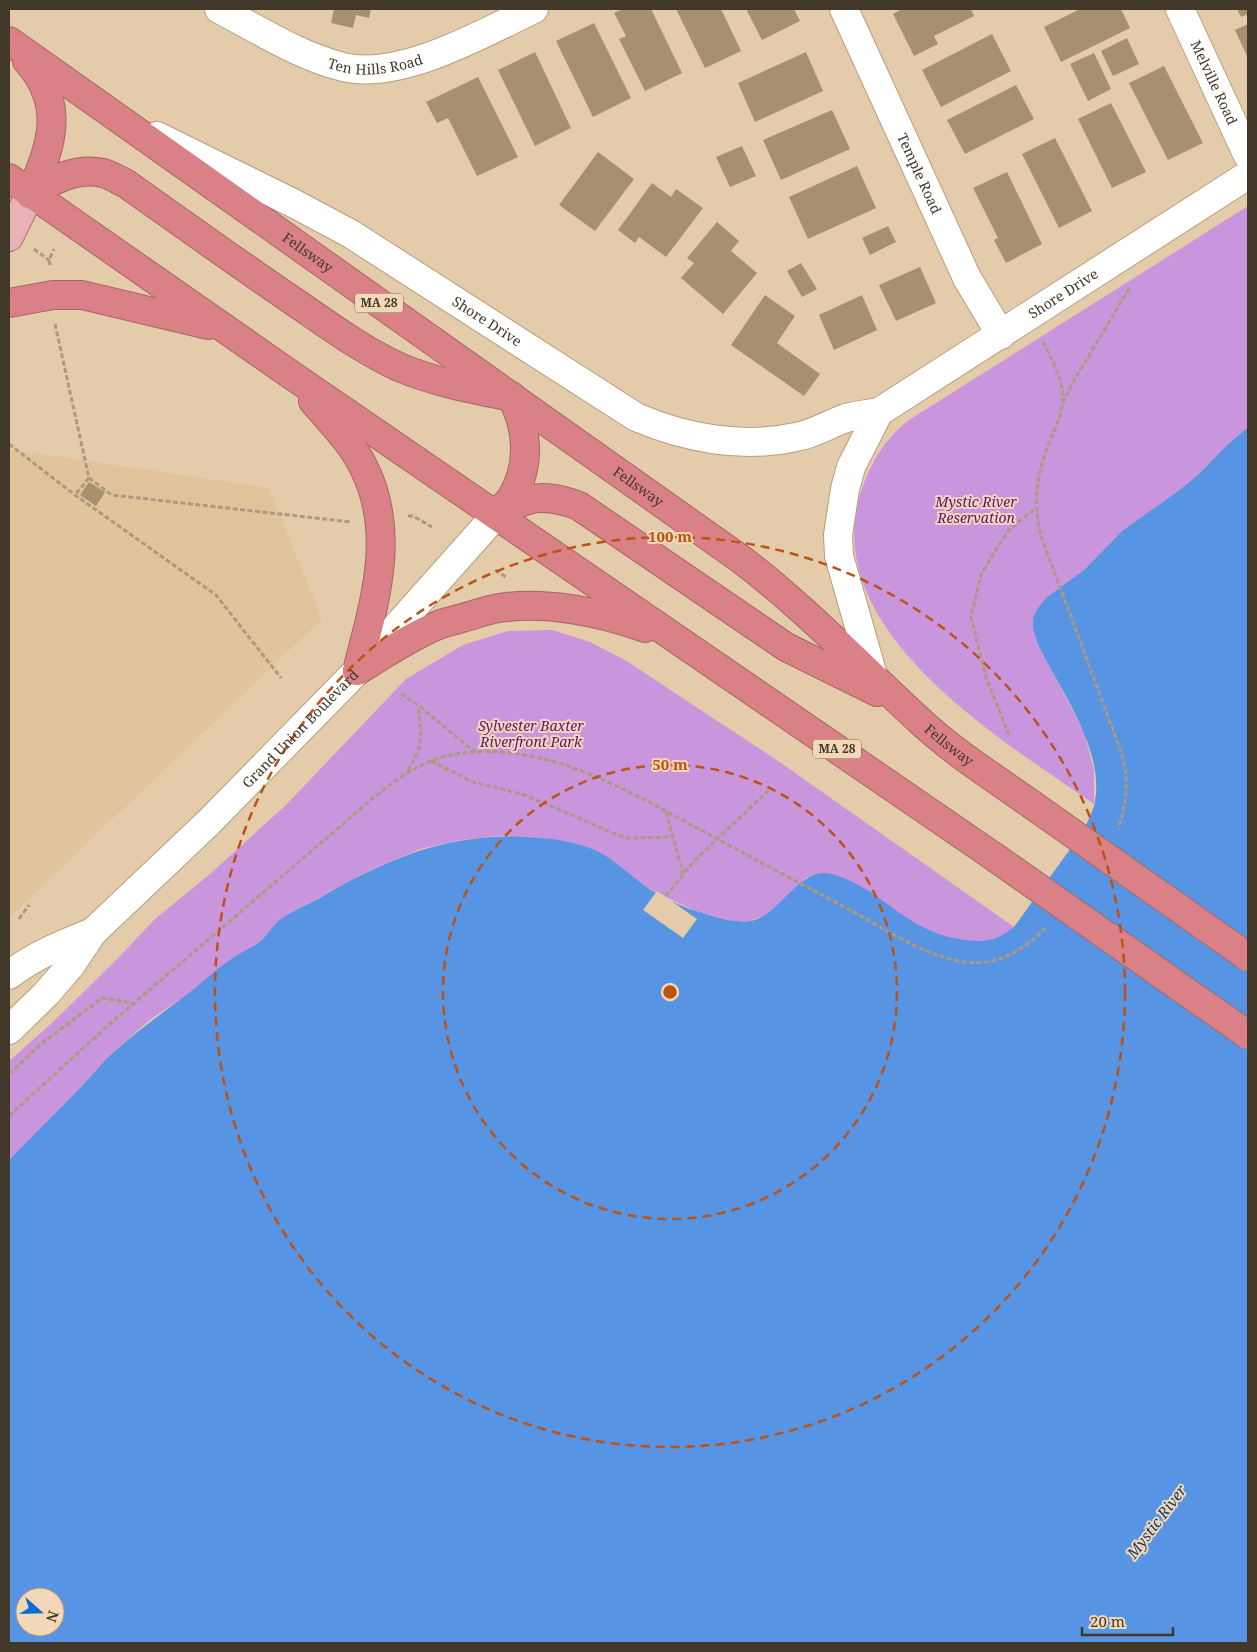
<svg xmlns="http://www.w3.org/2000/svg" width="1257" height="1652" viewBox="0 0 1257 1652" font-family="'Noto Serif',serif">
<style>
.built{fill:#e1c49b}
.green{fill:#c996de}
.water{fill:#5794e3;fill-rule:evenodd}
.pier{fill:#e4cbaa}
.building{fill:#a79070}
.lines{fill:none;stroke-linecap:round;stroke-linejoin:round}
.minor-casing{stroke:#b69f7e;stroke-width:30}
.major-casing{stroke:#a46766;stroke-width:30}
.highway-casing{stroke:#a46766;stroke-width:30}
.path{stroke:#ad997e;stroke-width:3;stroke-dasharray:5 2.5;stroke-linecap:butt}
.minor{stroke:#fff;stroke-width:28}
.major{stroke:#e8b3b7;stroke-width:28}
.highway{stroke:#d98187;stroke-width:28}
.highway-bridge-casing{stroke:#a46766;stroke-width:30;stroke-linecap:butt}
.highway-bridge{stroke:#d98187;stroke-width:28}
.ring{fill:none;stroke:#be5114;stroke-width:2.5;stroke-dasharray:9 6}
.labels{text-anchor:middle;stroke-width:4;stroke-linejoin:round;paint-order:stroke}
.shield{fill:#f2d8b6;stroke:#776854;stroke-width:1}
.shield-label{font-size:12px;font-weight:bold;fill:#42382a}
.street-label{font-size:14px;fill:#42382a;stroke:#f2d8b6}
.park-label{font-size:14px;font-style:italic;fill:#5e1078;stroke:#f2d8b6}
.water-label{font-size:15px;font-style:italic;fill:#0e386a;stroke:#f2d8b6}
.centre{fill:#be5114;stroke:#f2d8b6;stroke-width:2.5}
.ring-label{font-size:15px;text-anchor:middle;font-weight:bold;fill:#be5114;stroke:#f2d8b6;stroke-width:4;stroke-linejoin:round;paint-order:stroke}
</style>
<rect width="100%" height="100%" fill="#e4cbaa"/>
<!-- built -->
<path class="built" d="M9 449 269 488 322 619 9 918Z"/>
<!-- green -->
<g class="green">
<path d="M1248 206V427L1225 447 1198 475 1174 494 1122 531 1084 570 1069 582 1038 644 1084 732 1094 770V804C1002 740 823 633 859 499 868 467 883 440 909 420Z"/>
<path d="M552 630 590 642 625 660 781 763 1014 927 1004 935 991 941 977 942 945 937 926 930 906 918 872 894 807 877 776 907 763 916 750 921H734L700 913 655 892 581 846 552 839 497 836 461 840 420 849 370 870 280 919 260 942 227 962 192 991 151 1019 112 1053 80 1088 9 1160V1061L52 1023 119 957 155 919 210 874 286 805 406 679 463 645 508 631Z"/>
</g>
<!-- water -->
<path class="water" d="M1248 427V1643H9V1160C32 1136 56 1113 79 1089 92 1076 102 1062 116 1050 140 1029 165 1011 190 992 203 982 214 971 227 962 236 955 247 950 257 944 267 937 272 925 282 918 293 911 306 905 318 899 385 860 445 833 524 837 534 838 544 838 553 839 571 842 594 847 609 858 623 868 636 880 651 890 674 905 702 914 728 920 735 921 744 922 751 921 784 913 799 863 835 875 882 889 906 931 959 939 984 943 995 942 1014 927L1081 834C1086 825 1091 816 1094 806 1107 751 1060 691 1038 644L1033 628V618L1038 608 1046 598 1084 570 1122 531 1174 494 1198 475 1225 447ZM25 1597H55V1627H25Z"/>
<!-- pier -->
<path class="pier" d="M657 891 697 919 683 938 643 910Z"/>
<!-- building -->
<g class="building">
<path d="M334 9H371L369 18 356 15 353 28 331 23Z"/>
<path d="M623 9H651L682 73 645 91 619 39 626 36 614 13Z"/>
<path d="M676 9H721L741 51 705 68Z"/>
<path d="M746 9H794L800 21 762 40Z"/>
<path d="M902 9H971L974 16 934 36 938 44 914 56 893 14Z"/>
<path d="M1080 9H1121L1130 28 1061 62 1044 27Z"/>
<path d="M1237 9H1248V14L1241 17Z"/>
<path d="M594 23 631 98 593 117 556 41Z"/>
<path d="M1248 24V58L1235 30Z"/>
<path d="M992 34 1011 71 941 107 922 70Z"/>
<path d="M1127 38 1139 64 1113 76 1101 51Z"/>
<path d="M535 52 571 128 535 146 498 70Z"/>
<path d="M806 52 823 91 755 122 738 83Z"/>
<path d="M1094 53 1111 89 1088 101 1070 64Z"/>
<path d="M1164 66 1203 143 1168 160 1129 83Z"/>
<path d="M478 77 518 157 477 176 448 118 437 123 426 102Z"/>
<path d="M1016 85 1034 119 965 154 947 120Z"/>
<path d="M1111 103 1146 172 1112 188 1078 119Z"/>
<path d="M832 110 850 149 781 180 763 140Z"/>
<path d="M1055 138 1092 211 1059 228 1022 154Z"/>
<path d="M742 146 756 176 730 187 716 157Z"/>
<path d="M598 152 634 179 595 231 559 205Z"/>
<path d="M857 166 876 208 808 239 789 197Z"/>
<path d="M1007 172 1042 244 1006 263 994 240 998 238 973 188Z"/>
<path d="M652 183 671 197 676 189 703 208 666 257 639 237 635 243 618 230Z"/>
<path d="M717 222 739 241 731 251 757 273 723 314 681 278 694 263 687 258Z"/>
<path d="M888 226 896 242 870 255 862 238Z"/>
<path d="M801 263 817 289 802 297 787 271Z"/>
<path d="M920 267 936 303 896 321 879 285Z"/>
<path d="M765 295 795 316 777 343 820 374 804 396 731 345Z"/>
<path d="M862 295 877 330 834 350 819 315Z"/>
<path d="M89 482 105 492 96 506 80 495Z"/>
</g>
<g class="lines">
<!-- minor casing -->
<g class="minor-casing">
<g id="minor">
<path id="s1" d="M219 9C259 30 299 56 343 67 401 81 483 33 534 9"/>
<path id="s2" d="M844 9 967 278 1001 335"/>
<path id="s3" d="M1180 9 1248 156"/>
<path id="s4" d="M157 136 293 203 351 234 636 417C685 438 742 449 796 437 814 434 829 424 846 418 856 415 869 414 879 412L1248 175"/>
<path d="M874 679 839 556 838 535 845 489 851 467 879 412"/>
<path d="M9 975C35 955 63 944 93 932"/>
<path id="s5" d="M9 1030 46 994 71 965 93 932 209 822 357 671 496 515"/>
</g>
</g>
<!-- major casing -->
<g class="major-casing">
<path id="major" d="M9 237 30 194"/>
</g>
<!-- highway casing -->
<g class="highway-casing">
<g id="highway">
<path id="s6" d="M9 41 742 560C805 608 860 666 919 720 953 752 993 777 1031 804"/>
<path d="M27 61C66 104 52 147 30 194"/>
<path d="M9 178 287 372 993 856"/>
<path d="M30 194C53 180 76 167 103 173 111 175 118 180 125 183 183 224 240 265 299 305 331 327 364 351 399 367 432 381 467 388 502 395"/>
<path d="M9 303 53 295H82L208 325"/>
<path d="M313 401C331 422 352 443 364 468 397 534 374 604 357 671"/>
<path d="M496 514C501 509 508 503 512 497 531 465 528 427 511 396"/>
<path d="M496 515C506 510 517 503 528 500 545 495 563 500 579 506L786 647 877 692"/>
<path d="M357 671C383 655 408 638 436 626 444 622 453 621 462 618 474 615 486 610 499 608 545 601 602 612 645 628"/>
</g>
</g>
<!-- path -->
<g class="path">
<path d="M34 249 49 260"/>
<path d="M50 265 49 260 54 249"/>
<path d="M55 324 89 478 75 495"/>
<path d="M1043 342C1053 362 1066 384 1062 407 1060 419 1054 431 1049 443 1036 477 1033 500 1041 536L1122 754C1129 781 1127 803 1118 829"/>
<path d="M1063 403 1072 384 1130 287"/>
<path d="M9 444 75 495 216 595 281 678"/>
<path d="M89 478 112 495 351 522"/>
<path d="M408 516H413L432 527"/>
<path d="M495 570 506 577"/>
<path d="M401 694 418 705 476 753"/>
<path d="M1009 735 986 677 971 617 981 575 999 544 1012 527 1036 508"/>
<path d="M431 761 473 782 525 795 625 838 674 837"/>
<path d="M408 771C424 742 422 738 418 706"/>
<path d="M666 812 683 873"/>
<path d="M666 896 694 861 769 790"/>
<path d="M19 919 29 905"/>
<path d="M9 1074 41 1044 102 998 133 1003"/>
<path d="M9 1116 103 1030 372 799C396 780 420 761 451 755 544 737 633 794 712 836 758 861 805 886 852 911 887 930 924 956 965 962 995 967 1025 950 1045 928"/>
</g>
<!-- minor -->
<use href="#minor" class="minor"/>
<!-- major -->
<use href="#major" class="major"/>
<!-- highway -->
<use href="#highway" class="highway"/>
<!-- highway-bridge casing -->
<g class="highway-bridge-casing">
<g id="highway-bridge">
<path d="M1031 804 1248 957"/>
<path d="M993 856 1248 1035"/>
</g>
</g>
<!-- highway-bridge -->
<use href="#highway-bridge" class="highway-bridge"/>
</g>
<!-- distance rings -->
<g class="ring">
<circle cx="670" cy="992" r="227"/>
<circle cx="670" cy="992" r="455"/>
</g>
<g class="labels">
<!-- shield labels -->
<g class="shield">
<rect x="355" y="293.5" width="48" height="19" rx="4"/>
<rect x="813" y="739.5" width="48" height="19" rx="4"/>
</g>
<g class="shield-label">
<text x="379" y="307">MA 28</text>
<text x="837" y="753">MA 28</text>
</g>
<!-- street labels -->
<g class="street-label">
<text dy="5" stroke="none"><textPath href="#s1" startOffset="170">Ten Hills Road</textPath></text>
<text dy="5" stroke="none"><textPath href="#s3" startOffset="81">Melville Road</textPath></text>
<text dy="5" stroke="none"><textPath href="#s2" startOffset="181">Temple Road</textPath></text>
<text dy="5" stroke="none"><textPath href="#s6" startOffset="366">Fellsway</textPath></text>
<text dy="5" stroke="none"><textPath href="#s4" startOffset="1026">Shore Drive</textPath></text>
<text dy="5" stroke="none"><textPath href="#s4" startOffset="379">Shore Drive</textPath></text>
<text dy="5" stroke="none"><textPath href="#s6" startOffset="771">Fellsway</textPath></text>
<text dy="5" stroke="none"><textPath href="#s5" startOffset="420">Grand Union Boulevard</textPath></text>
<text dy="5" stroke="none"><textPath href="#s6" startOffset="1176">Fellsway</textPath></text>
</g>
<!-- park labels -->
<g class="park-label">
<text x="976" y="507">Mystic River<tspan x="976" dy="16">Reservation</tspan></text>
<text x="531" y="731">Sylvester Baxter<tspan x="531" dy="16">Riverfront Park</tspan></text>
</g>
<!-- water labels -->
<g class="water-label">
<text transform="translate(1157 1522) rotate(-53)" y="5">Mystic River</text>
</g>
</g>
<circle cx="670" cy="992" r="8" class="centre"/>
<g class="ring-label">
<text x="670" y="542">100 m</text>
<text x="670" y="770">50 m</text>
</g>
<!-- border -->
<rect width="1257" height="1652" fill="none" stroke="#42382a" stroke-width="20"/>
<!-- north arrow -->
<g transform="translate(40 1612) rotate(110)"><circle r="24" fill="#f2d8b6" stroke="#ac987e"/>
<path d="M0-4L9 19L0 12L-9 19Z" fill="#066dd5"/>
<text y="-8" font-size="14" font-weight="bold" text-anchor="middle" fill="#42382a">N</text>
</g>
<!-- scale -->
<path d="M1082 1627v8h91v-8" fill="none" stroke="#42382a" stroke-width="2.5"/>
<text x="1090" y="1627" font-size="15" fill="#42382a" stroke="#f2d8b6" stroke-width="4" paint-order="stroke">20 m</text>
</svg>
